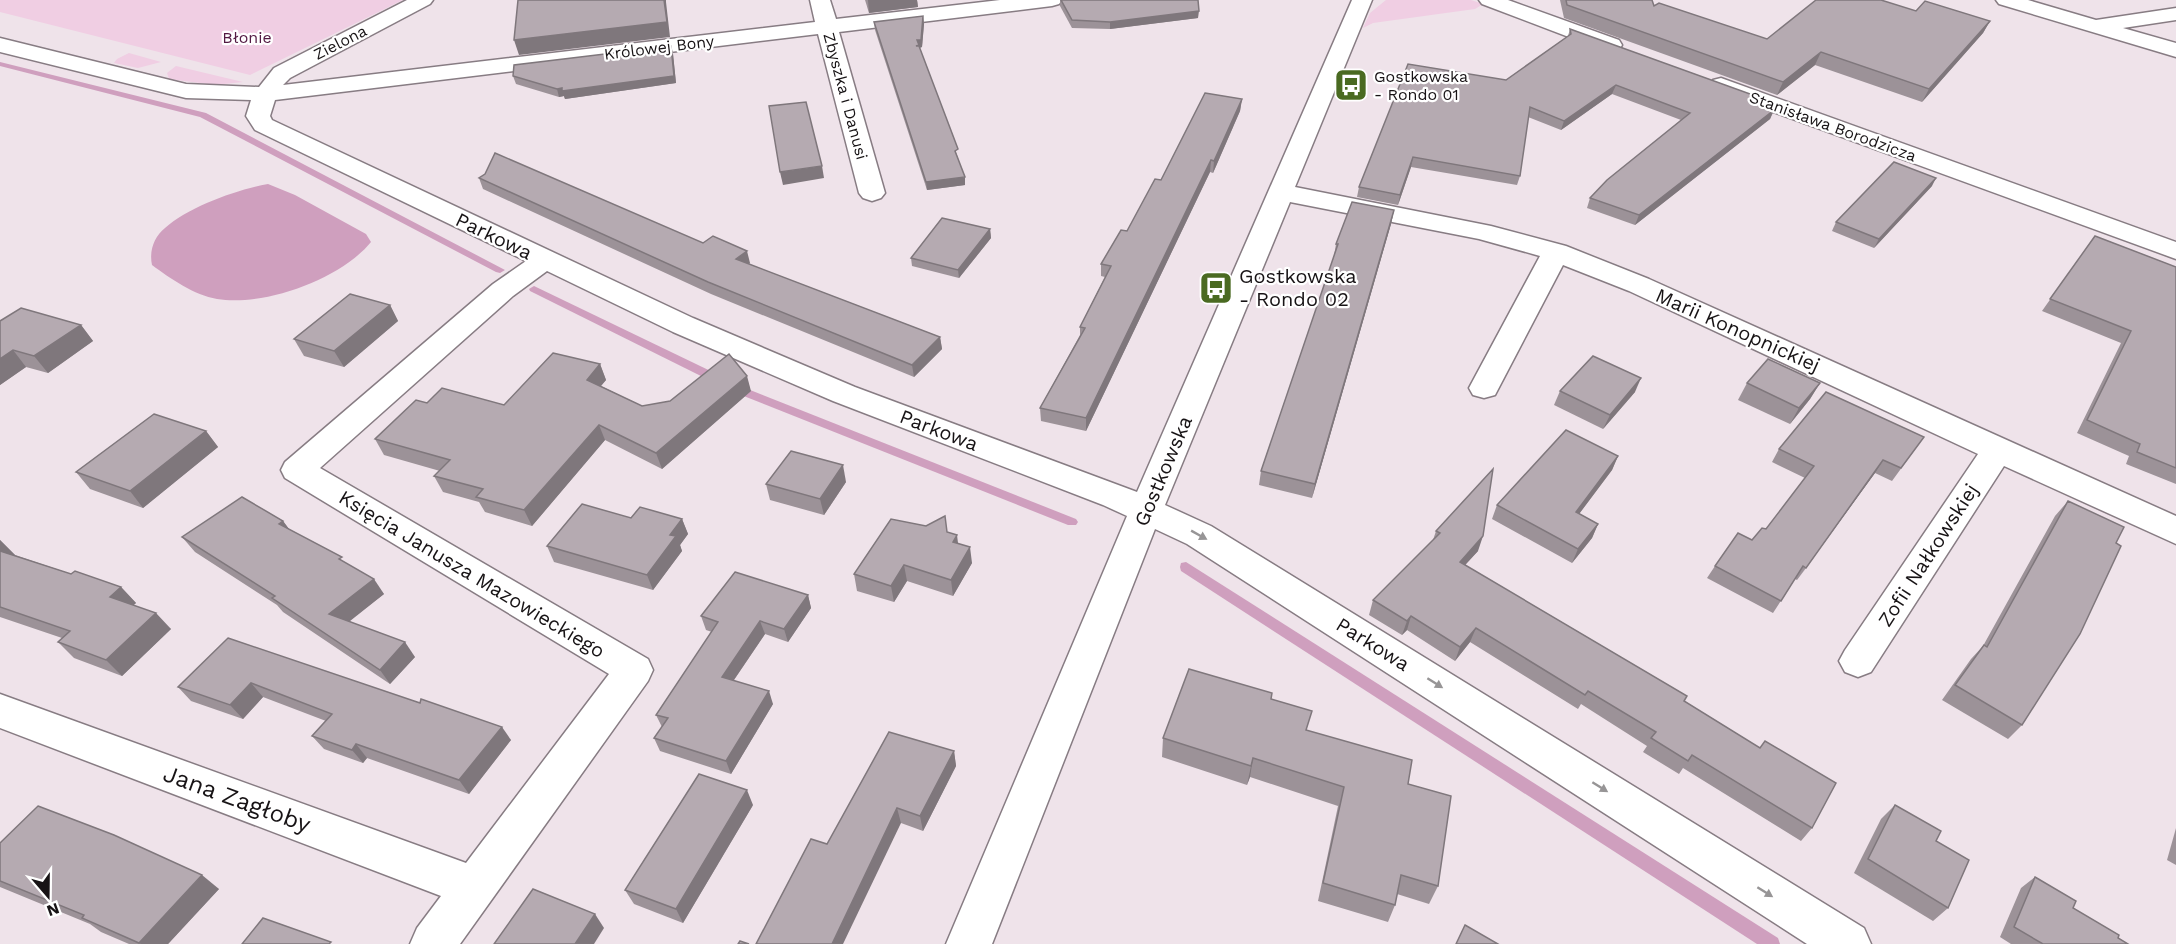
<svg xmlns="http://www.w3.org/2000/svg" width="2176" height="944" viewBox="0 0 2176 944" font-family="'Work Sans',sans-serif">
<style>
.green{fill:#f0cee3}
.water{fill:#cf9fbe}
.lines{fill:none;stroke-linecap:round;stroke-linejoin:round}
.stream{fill:#cf9fbe;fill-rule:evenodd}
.minor-casing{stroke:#877c83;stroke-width:3}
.minor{fill:#fff;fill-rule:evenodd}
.wall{fill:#9c9298}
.shaded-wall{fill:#7f777c}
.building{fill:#b5aab1;stroke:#7f777c;stroke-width:1.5}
.oneway{fill:#979596}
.labels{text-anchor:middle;stroke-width:4.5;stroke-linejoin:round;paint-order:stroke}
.far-park-label{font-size:16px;fill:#531a43;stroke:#fff}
.far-street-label{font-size:16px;fill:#171315;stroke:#fff}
.far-poi-label{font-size:16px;fill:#171315;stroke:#fff;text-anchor:start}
.street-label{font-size:20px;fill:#171315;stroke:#fff}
.poi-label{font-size:20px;fill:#171315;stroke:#fff;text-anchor:start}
.near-street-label{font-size:24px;fill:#171315;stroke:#fff}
</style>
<rect width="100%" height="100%" fill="#efe3ea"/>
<!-- green -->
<g class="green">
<path d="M0 0H403L250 75 0 12Z"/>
<path d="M1386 0H1471L1483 4 1475 9 1373 23 1363 28 1370 13Z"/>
<path d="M129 53 161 62 138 68 114 63 117 59Z"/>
<path d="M176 66 243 82 215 85 169 79 167 73Z"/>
</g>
<!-- water -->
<path class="water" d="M268 184 295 195 366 234 371 242C341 279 264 307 217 299 194 295 171 279 152 265 149 251 154 237 165 228 188 207 238 189 268 184Z"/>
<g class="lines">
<!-- stream -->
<g class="stream">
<path d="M0 62 206 113 505 270 500 273 496 272 200 117 0 66Z"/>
<path d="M534 286 723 377 725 380 723 383H715L530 291 529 289Z"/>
<path d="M735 384 1076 519 1078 522 1076 525H1068L731 391 729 388 731 385Z"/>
<path d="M1186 562 1778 938 1780 944H1757L1181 571 1180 567 1181 563Z"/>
</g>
<!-- minor casing -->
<g class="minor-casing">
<g id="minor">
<path d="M407 0H433L430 4 290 78 283 85 815 22 810 0H830L836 19 1000 0H1062L1059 4 1052 6 839 32 885 193 881 198 872 201 863 198 859 193 818 34 275 100 270 116 272 120 693 318 855 387 1137 492 1352 0H1372L1295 187 1491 226 1566 246 1649 279 2176 516V544L2004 466 1871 672 1858 677 1845 672 1839 661 1845 650 1978 454 1629 291 1563 265 1495 395 1484 398 1473 395 1469 388 1540 256 1479 239 1290 202 1165 505 1211 526 1864 928 1871 944H1807L1187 544 1155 529 992 944H946L1127 516 1103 505 833 401 673 332 547 271 513 296 320 468 648 659 653 670 648 681 460 944H410L417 928 441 896 0 728V694L466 863 609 674 285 478 281 470 285 462 493 284 526 261 255 130 246 116 251 100 186 98 0 52V38L186 84 259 87 274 68Z"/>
<path d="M1479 0H1508L1619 40 1622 45 1619 50 1611 52 1603 50 1482 4Z"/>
<path d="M1996 0H2028L2096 20 2176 8V20L2123 28 2176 43V57L1999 4Z"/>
<path d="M1721 78 2176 242V259L1713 90 1710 85 1713 80Z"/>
</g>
</g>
<!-- minor -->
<use href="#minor" class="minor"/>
</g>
<!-- wall -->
<g class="wall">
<path d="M865 0H917L918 7 869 13Z"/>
<path d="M1060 0H1198V18L1110 29 1072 28 1060 6Z"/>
<path d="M1560 0H1652L1654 6 1767 39 1916 11 1990 21 1983 33 1922 102 1815 65 1777 95 1564 18Z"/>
<path d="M923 16 924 24 922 47 919 48 958 158 965 185 927 190 875 30 874 22Z"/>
<path d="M1570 29 1764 99 1761 105 1774 110 1770 119 1635 225 1587 208 1590 198 1681 120 1612 94 1561 130 1528 117 1520 176 1517 185 1411 167 1398 205 1357 197 1359 187 1506 80 1568 36Z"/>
<path d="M671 46 673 54 676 83 565 99 564 96 559 97 516 84 513 76Z"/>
<path d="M1242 99 1240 111 1213 173 1210 172 1086 431 1041 421 1040 408 1080 335V327L1105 277 1101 276V264L1127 231 1161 180Z"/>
<path d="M479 178 703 243 750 263 749 264 940 337 942 349 914 377 711 294 483 189Z"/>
<path d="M1932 186 1874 248 1832 231 1836 222Z"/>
<path d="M1394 210 1391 224 1312 498 1259 485 1261 471 1334 256 1336 244Z"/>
<path d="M990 229 991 238 959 278 912 266 911 258Z"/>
<path d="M2095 236 2176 267V484L2126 464 2129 456 2077 433 2121 343 2042 311Z"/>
<path d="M390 305 398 321 344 367 304 356 294 339Z"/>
<path d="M0 321 81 325 93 341 48 373 26 367 0 385Z"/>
<path d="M600 364 606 380 601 386 642 406 751 391 662 469 605 440 532 526 485 512 479 502 443 492 434 476 440 471 384 455 375 439 427 403 504 405Z"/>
<path d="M1747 383H1820L1810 399 1790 424 1738 400Z"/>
<path d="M1560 391 1635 392 1603 429 1554 405Z"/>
<path d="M206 431 218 447 143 508 90 489 76 472Z"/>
<path d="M1924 437 1892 481 1875 473 1797 580 1795 579 1773 613 1707 578 1715 566 1752 540 1766 529 1805 478 1772 462 1779 449Z"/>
<path d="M1618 456 1612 470 1579 514 1598 524 1592 538 1572 563 1492 519 1497 505Z"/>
<path d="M846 482 824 515 770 500 766 484Z"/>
<path d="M2068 501 2022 725 2008 739 1942 700 1971 659 1983 646 2055 516Z"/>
<path d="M631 518 682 519 688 534 680 545 682 551 653 590 554 562 547 546Z"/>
<path d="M283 521 289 529 347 564 384 594 349 621 415 657 390 684 283 612 277 605 195 552 182 537Z"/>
<path d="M1436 531 1478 551 1465 565 1760 748 1765 741 1812 828 1801 841 1683 768 1679 774 1643 752 1647 746 1581 704 1578 709 1470 642 1455 661 1407 630 1402 635 1369 615 1373 600 1433 540Z"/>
<path d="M947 532 958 543 972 563 953 596 907 581 894 602 857 591 854 574Z"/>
<path d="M0 540 15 555 71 574 121 587 136 603 133 605 171 629 122 676 74 658 58 642 62 638 0 617Z"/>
<path d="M808 595 811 608 788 642 765 634 734 680 773 704 731 774 660 751 654 738 662 727 656 715 712 632 706 630 701 616Z"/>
<path d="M228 638 511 740 469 794 367 758 363 763 324 749 312 736 326 721 263 697 243 719 191 701 178 687Z"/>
<path d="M1271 699 1307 730 1408 784 1438 886 1429 904 1397 894 1395 905 1388 922 1318 901 1338 806 1250 777 1247 785 1162 757 1163 738Z"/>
<path d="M954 751 956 766 923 831 901 823 827 844Z"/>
<path d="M753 805 683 923 634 904 625 890Z"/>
<path d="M1895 805 1936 841 1948 908 1933 921 1854 873 1881 819Z"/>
<path d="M2176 828V865L2167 860Z"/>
<path d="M0 843 219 889 168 944H129L101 932 90 924 0 887Z"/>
<path d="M2035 877 2073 908 2128 944H2011L2000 937 2021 888Z"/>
</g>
<!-- shaded-wall -->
<g class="shaded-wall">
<path d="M664 0H666V2L670 37 519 55 514 40Z"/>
<path d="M868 0H917L918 7 869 13Z"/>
<path d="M1199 11 1198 18 1110 29V22Z"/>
<path d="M923 16 924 24 922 47 919 48 917 45V40Z"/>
<path d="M1990 21 1983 33 1922 102 1929 89Z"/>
<path d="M671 46 673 54 676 83 565 99 564 96 559 97 557 89Z"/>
<path d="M1821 52 1815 65 1777 95 1783 82Z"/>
<path d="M1616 85 1612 94 1561 130 1564 121Z"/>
<path d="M1242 99 1240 111 1213 173 1214 161Z"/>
<path d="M1774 110 1770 119 1635 225 1639 215Z"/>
<path d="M1413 157 1411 167 1398 205 1400 195Z"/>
<path d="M1211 160 1210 172 1086 431V418Z"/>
<path d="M822 166 824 178 783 185 780 172Z"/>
<path d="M965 177V185L927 190 926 182Z"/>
<path d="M1936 178 1932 186 1874 248 1879 239Z"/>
<path d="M1394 210 1391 224 1312 498 1315 484Z"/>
<path d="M990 229 991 238 959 278 958 270Z"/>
<path d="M747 251 750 263 739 271 736 259Z"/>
<path d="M390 305 398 321 344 367 334 351Z"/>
<path d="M81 325 93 341 48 373 34 356Z"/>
<path d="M940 337 942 349 914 377 912 365Z"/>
<path d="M13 350 26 367 0 385V359Z"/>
<path d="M600 364 606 380 593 395 587 380Z"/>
<path d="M747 376 751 391 662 469 656 453Z"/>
<path d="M1641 378 1635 392 1603 429 1610 415Z"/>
<path d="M1820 383 1810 399 1790 424 1799 408Z"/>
<path d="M599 425 605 440 532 526 524 510Z"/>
<path d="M206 431 218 447 143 508 130 491Z"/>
<path d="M1618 456 1612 470 1570 526 1576 512Z"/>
<path d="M1883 460 1875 473 1797 580 1806 568Z"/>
<path d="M843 465 846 482 824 515 820 499Z"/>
<path d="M682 519 688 534 680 545 682 551 653 590 647 575 670 535Z"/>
<path d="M283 521 294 536 279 524Z"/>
<path d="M1598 524 1592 538 1572 563 1578 549Z"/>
<path d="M957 535 959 551 953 542Z"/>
<path d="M1483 536 1478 551 1455 576 1460 562Z"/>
<path d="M0 540 15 555 0 558Z"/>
<path d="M970 547 972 563 953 596 951 580Z"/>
<path d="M904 565 907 581 894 602 891 586Z"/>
<path d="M374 579 384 594 340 629 329 614Z"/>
<path d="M121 587 136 603 125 613 110 597Z"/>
<path d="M808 595 811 608 788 642 784 629Z"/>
<path d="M156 613 171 629 122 676 106 660Z"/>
<path d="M1411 616 1407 630 1402 635 1407 621Z"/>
<path d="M760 621 765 634 727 690 722 677Z"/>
<path d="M1476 628 1470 642 1455 661 1460 647Z"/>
<path d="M405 642 415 657 390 684 380 670Z"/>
<path d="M251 683 263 697 243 719 230 705Z"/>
<path d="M769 691 773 704 731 774 726 761Z"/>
<path d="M502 727 511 740 469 794 459 780Z"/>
<path d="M356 744 367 758 363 763 352 750Z"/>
<path d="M954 751 956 766 923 831 920 816Z"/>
<path d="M1253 758 1250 777 1247 785 1251 766Z"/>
<path d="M747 790 753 805 683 923 676 909Z"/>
<path d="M897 808 901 823 843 944H832Z"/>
<path d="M202 875 219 889 168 944H141L139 943Z"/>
<path d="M595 914 604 928 594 944H575Z"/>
</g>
<!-- building -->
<g class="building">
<path d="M518 0H664L667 22 514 40Z"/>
<path d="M1061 0H1198L1199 11 1110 22 1072 20Z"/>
<path d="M1566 0H1652L1654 6 1659 3 1767 39 1816 0H1881L1916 11 1925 1 1990 21 1929 89 1821 52 1783 82 1567 5Z"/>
<path d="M923 16 921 40H917L919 45 916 46H919L958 149 955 151 965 177 926 182 874 22Z"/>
<path d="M1570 29 1764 99 1758 104 1774 110 1639 215 1590 198 1607 180 1690 113 1616 85 1564 121 1530 107 1520 176 1413 157 1400 195 1359 187 1408 64 1506 80 1571 34Z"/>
<path d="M671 46 674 76 562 91V88L557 89 513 76 514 65Z"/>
<path d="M1205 93 1242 99 1214 161 1211 160 1086 418 1040 408 1085 328 1080 327 1111 266 1101 264 1121 230 1127 231 1155 179 1161 180Z"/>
<path d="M806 102 822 166 780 172 769 106Z"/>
<path d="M495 153 703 243 713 236 747 251 736 259 940 337 912 365 708 282 479 178 485 174Z"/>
<path d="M1894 162 1936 178 1879 239 1836 222Z"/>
<path d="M1352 202 1394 210 1315 484 1261 471 1338 244H1336Z"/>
<path d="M942 218 990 229 958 270 911 258Z"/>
<path d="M2095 236 2176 267V468L2137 452 2140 444 2087 420 2131 331 2050 299Z"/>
<path d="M350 294 390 305 334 351 294 339Z"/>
<path d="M21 308 81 325 34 356 13 350 0 359V321Z"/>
<path d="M553 353 600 364 587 380 642 406 670 401 729 354 747 376 656 453 599 425 524 510 476 497 483 489 434 476 450 460 375 439 416 400 427 403 442 388 504 405Z"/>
<path d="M1593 356 1641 378 1610 415 1560 391Z"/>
<path d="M1768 359 1820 383 1799 408 1747 383Z"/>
<path d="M1826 392 1924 437 1901 468 1883 460 1806 568 1803 566 1781 601 1715 566 1738 533 1752 540 1762 528 1766 529 1814 466 1779 449Z"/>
<path d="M154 414 206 431 130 491 76 472Z"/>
<path d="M1566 430 1618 456 1576 512 1598 524 1578 549 1497 505Z"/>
<path d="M791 451 843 465 820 499 766 484Z"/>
<path d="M1493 469 1483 536 1460 562 1687 696 1684 701 1760 748 1765 741 1836 783 1812 828 1692 755 1688 761 1651 738 1656 732 1588 691 1585 695 1476 628 1460 647 1411 616 1407 621 1373 600 1440 533 1436 531Z"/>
<path d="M242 497 283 521 279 524 342 557 339 559 374 579 329 614 405 642 380 670 272 598 275 596 182 537Z"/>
<path d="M2068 501 2124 527 2116 543 2121 546 2080 634 2022 725 1955 685 1984 645 1987 647Z"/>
<path d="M582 504 631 518 640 507 682 519 670 535 676 536 647 575 547 546Z"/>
<path d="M945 516 947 532 957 535 953 542 970 547 951 580 904 565 891 586 854 574 891 519 926 526Z"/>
<path d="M0 551 71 574 75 571 121 587 110 597 156 613 106 660 58 642 70 631 0 607Z"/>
<path d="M735 572 808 595 784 629 760 621 722 677 769 691 726 761 654 738 668 718 656 715 718 622 701 616Z"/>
<path d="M228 638 420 703 421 699 502 727 459 780 356 744 352 750 312 736 332 714 251 683 230 705 178 687Z"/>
<path d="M1189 669 1272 693 1271 699 1312 711 1306 730 1412 760 1408 784 1451 796 1438 886 1401 875 1395 905 1323 883 1344 787 1253 758 1251 766 1163 738Z"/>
<path d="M889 732 954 751 920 816 897 808 832 944H756L811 839 827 844Z"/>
<path d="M699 774 747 790 676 909 625 890Z"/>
<path d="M1895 805 1941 831 1936 841 1969 860 1948 908 1868 859Z"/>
<path d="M38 806 114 835 202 875 139 943 82 918 84 915 0 881V843Z"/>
<path d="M2035 877 2076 901 2073 908 2119 935 2118 938 2128 944H2043L2014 927Z"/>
<path d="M533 889 595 914 575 944H494Z"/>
<path d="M263 918 331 942 329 944H242Z"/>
<path d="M1465 925 1498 944H1456Z"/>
<path d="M740 941 749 944H738Z"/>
</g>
<!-- one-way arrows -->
<defs><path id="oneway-solid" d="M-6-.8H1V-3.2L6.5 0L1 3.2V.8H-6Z" transform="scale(1.5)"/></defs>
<g class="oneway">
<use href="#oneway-solid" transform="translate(1199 535) rotate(29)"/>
<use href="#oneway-solid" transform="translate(1435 683) rotate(32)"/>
<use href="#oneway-solid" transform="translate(1600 787) rotate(32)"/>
<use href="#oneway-solid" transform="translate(1765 892) rotate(32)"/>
</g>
<!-- icons -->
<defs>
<g id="bus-square" transform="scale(1.725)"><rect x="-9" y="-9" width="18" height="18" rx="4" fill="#4a6a21" stroke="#fff"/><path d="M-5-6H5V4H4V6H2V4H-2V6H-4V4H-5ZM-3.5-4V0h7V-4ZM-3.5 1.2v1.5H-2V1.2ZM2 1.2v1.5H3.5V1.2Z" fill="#fff"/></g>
</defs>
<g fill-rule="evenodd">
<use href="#bus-square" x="1351" y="85"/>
<use href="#bus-square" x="1216" y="288"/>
</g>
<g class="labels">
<!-- far-park labels -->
<g class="far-park-label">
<text x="247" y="43">Błonie</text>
</g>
<!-- far-street labels -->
<g class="far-street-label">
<text transform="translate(340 42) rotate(-27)" y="6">Zielona</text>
<text transform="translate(659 47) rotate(-7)" y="6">Królowej Bony</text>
<text transform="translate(846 96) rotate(75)" y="6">Zbyszka i Danusi</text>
<text transform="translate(1833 126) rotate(20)" y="6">Stanisława Borodzicza</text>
</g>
<!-- far-poi labels -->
<g class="far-poi-label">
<text x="1374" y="82">Gostkowska<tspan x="1374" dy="18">- Rondo 01</tspan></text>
</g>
<!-- street labels -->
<g class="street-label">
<text transform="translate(494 236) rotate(26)" y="7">Parkowa</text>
<text transform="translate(1738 330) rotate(24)" y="7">Marii Konopnickiej</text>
<text transform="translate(939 430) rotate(21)" y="7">Parkowa</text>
<text transform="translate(1163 471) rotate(-67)" y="7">Gostkowska</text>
<text transform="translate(1928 555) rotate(-57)" y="7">Zofii Nałkowskiej</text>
<text transform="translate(472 574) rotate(31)" y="7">Księcia Janusza Mazowieckiego</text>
<text transform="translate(1373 644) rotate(32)" y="7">Parkowa</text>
</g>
<!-- poi labels -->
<g class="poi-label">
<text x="1239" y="283">Gostkowska<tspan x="1239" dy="23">- Rondo 02</tspan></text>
</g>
<!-- near-street labels -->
<g class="near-street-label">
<text transform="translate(237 799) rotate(20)" y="8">Jana Zagłoby</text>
</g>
</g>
<!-- north arrow -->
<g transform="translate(48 896) rotate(160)" stroke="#ffffff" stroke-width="4.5" paint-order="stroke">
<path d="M0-4.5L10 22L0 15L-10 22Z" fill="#171315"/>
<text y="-9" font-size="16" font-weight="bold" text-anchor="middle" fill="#171315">N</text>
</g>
</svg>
